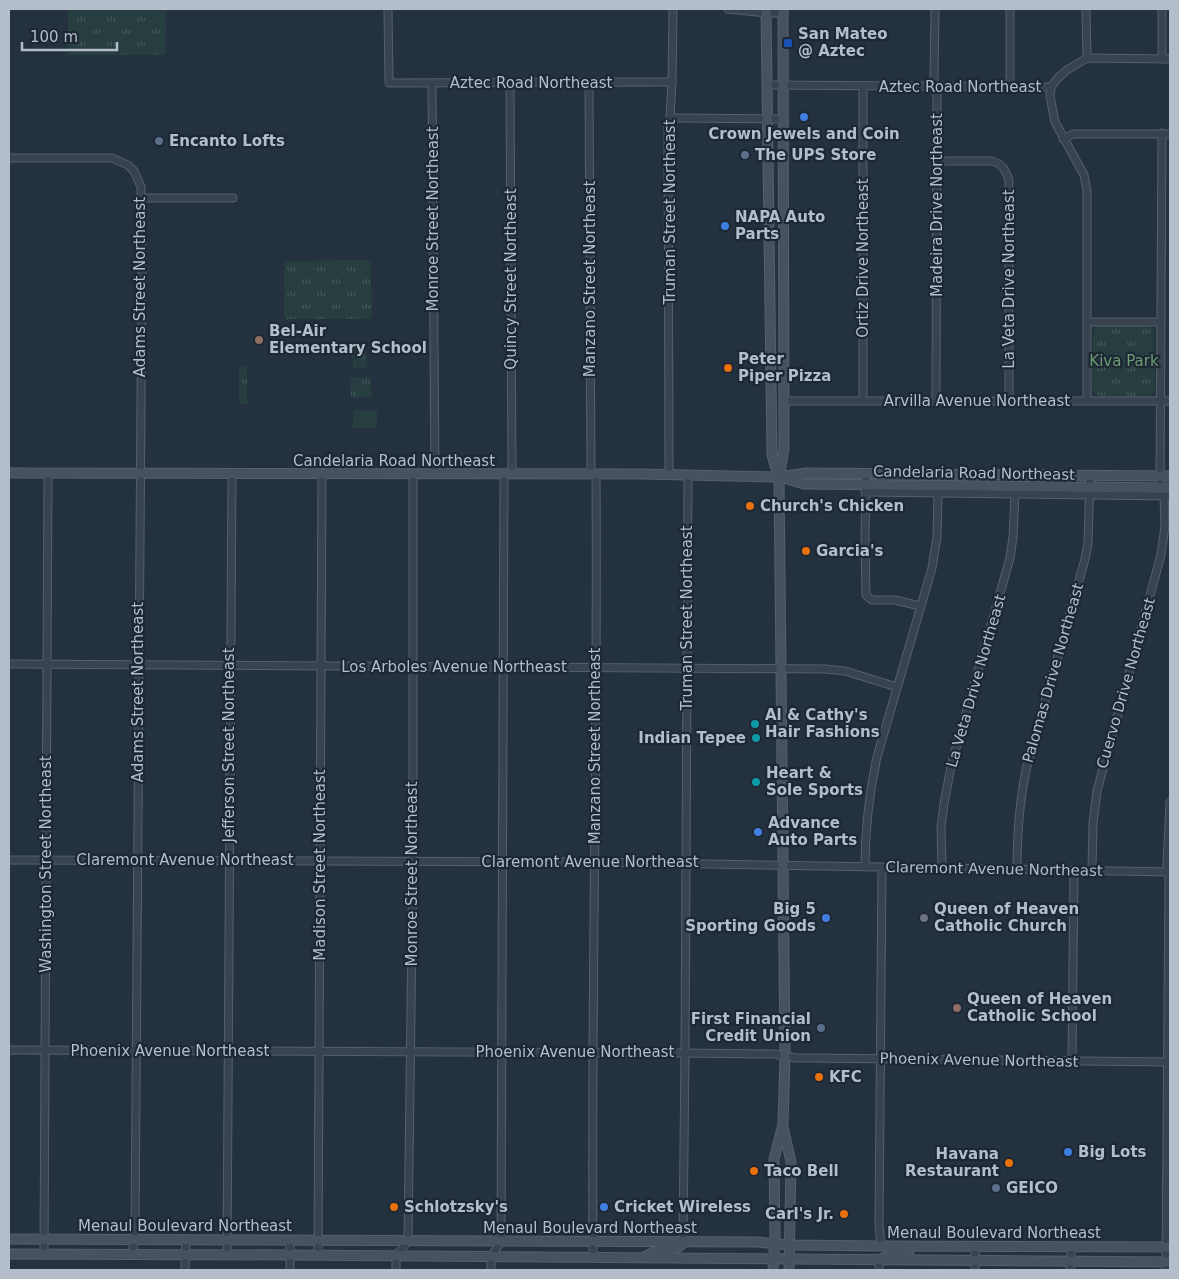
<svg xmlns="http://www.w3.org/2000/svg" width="1179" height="1279" viewBox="0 0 1179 1279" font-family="'DejaVu Sans',sans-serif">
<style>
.grass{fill:url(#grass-tufts)}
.pitch{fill:#263e40}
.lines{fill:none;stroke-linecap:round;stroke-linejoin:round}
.street-casing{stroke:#56606d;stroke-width:9}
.secondary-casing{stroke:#56606d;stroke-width:11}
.street{stroke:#38434f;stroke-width:7}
.secondary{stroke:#465262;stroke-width:9}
.transit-dot{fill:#1a4fb4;stroke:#1d2834;stroke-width:2}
.shop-dot{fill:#3f7fe0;stroke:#1d2834;stroke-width:2}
.service-dot{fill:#5c6f8a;stroke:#1d2834;stroke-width:2}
.education-dot{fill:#8d6e63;stroke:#1d2834;stroke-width:2}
.food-dot{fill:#e8710a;stroke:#1d2834;stroke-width:2}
.culture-dot{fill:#0f9aa8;stroke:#1d2834;stroke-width:2}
.worship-dot{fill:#6b7280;stroke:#1d2834;stroke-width:2}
.labels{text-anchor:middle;stroke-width:4.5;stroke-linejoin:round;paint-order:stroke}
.poi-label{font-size:15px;font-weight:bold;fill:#b4bdca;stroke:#1d2834;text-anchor:start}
.street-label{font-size:15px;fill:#b4bdca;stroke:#1d2834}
.park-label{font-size:15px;fill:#6b9b73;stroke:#1d2834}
</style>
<defs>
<pattern id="grass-tufts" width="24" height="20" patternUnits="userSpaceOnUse" patternTransform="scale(1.25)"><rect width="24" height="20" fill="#263e40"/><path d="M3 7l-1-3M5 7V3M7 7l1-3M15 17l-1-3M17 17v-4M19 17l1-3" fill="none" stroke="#43585a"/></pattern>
</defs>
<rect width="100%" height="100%" fill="#24313f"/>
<!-- grass -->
<g class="grass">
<rect x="68" y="9" width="98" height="46"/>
<path d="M368 260 371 262 372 317 370 319H287L284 317V263L286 261Z"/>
<path d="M1102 325H1147L1154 330 1155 391 1152 395 1147 397H1101L1095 394 1092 388 1093 332 1096 327Z"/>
<path d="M365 343 367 367 353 368 352 354H347V352L339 353V347L345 346 346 344Z"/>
<rect x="239" y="366" width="8" height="38"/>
<path d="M370 377 372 397 351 398 350 378Z"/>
</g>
<!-- pitch -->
<rect class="pitch" x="353" y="410" width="24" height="18"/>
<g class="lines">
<!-- street casing -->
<g class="street-casing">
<g id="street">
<path d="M388 9 389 83 672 82"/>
<path d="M728 9 766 13H783"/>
<path d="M935 9 934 81 937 93 936 401"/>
<path d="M1086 9 1087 58"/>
<path d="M1162 59V9"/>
<path d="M589 83 591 475"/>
<path d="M432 84 435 474"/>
<path d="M510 84 512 474"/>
<path d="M768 85 1051 87"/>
<path d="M1010 87V9"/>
<path d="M670 118 783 119"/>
<path d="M1063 139 1073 134H1170"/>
<path d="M9 158H112L128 165 134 171 141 187 142 265 135 1233 132 1255"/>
<path d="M937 161H992C1003 164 1005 170 1009 180V401"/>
<path d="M141 198H233"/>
<path d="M1087 322H1160"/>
<path d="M784 401H1170"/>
<path d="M863 401V86"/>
<path d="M1087 401V191L1084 175 1055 122 1050 96 1051 87 1058 78 1067 70 1087 58 1170 59"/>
<path d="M866 473 865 544 866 595 872 600H895L920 606"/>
<path d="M669 474 668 124 670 118 672 82 673 9"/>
<path d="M1160 488 1162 133"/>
<path d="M865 492 1170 496"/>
<path d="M9 664 825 669 845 671 897 687"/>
<path d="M9 860 595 862 1170 872"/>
<path d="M865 867C865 829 869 794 877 757L932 568 937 537 938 493"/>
<path d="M942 868 941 828 944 803 952 762 1010 558 1013 537 1015 494"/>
<path d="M1017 869C1017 836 1019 804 1026 770L1085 559 1088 544 1090 476"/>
<path d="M1092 870 1093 823 1097 791 1161 555 1165 526 1164 496"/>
<path d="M9 1050 685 1053 774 1054 796 1058H809L1170 1062"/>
<path d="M1072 1062 1074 870"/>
<path d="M683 1242 685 1053 688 475"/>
<path d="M881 1246 879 1225 882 868"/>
<path d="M44 1255 48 474"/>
<path d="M227 1255 232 474"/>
<path d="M318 1255 322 475"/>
<path d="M593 1257C591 996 598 735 596 474"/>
<path d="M185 1270 186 1239"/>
<path d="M290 1270V1240"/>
<path d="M396 1270V1256L408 1241 413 854V474"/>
<path d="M491 1270V1257L501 1241 504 474"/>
<path d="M879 1270V1260"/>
<path d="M975 1270V1246"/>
<path d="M1070 1270 1071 1247"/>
<path d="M1166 1270 1169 878 1167 864 1170 802"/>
</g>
</g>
<!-- secondary casing -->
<g class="secondary-casing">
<g id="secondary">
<path d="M766 9 772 455 778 475"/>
<path d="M9 473 641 474 779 477 806 473 1170 476"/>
<path d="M784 478 804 484 1170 488"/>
<path d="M783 1127 791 1162 789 1270"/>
<path d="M9 1239 757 1242 791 1245 881 1246 1170 1247"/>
<path d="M9 1254 290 1255 1170 1262"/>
<path d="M645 1257C648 1255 652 1252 656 1251 666 1247 677 1253 683 1242"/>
<path d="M881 1259 889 1255 909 1251"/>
<path d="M773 1270 775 1236 774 1159 783 1124 785 1056 779 477 784 449 783 9"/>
</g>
</g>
<!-- street -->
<use href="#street" class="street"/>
<!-- secondary -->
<use href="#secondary" class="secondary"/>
</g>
<!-- markers -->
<rect class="transit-dot" x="783" y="38" width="10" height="10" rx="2.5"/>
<g class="shop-dot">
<circle cx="804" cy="117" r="5"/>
<circle cx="725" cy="226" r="5"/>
<circle cx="758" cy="832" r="5"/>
<circle cx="826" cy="918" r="5"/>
<circle cx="1068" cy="1152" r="5"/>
<circle cx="604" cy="1207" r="5"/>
</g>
<g class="service-dot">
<circle cx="159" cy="141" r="5"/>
<circle cx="745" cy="155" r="5"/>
<circle cx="821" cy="1028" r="5"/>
<circle cx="996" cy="1188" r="5"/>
</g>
<g class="education-dot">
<circle cx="259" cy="340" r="5"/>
<circle cx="957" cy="1008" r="5"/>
</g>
<g class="food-dot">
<circle cx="728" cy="368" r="5"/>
<circle cx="750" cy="506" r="5"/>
<circle cx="806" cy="551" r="5"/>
<circle cx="819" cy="1077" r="5"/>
<circle cx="1009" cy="1163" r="5"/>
<circle cx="754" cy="1171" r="5"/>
<circle cx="394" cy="1207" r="5"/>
<circle cx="844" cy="1214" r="5"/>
</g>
<g class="culture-dot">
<circle cx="755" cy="724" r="5"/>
<circle cx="756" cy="738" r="5"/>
<circle cx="756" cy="782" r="5"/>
</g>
<circle class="worship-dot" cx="924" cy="918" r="5"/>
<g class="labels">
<!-- poi labels -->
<g class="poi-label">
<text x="798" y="39">San Mateo<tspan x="798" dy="17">@ Aztec</tspan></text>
<text x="804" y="139" text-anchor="middle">Crown Jewels and Coin</text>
<text x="169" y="146">Encanto Lofts</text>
<text x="755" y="160">The UPS Store</text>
<text x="735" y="222">NAPA Auto<tspan x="735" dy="17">Parts</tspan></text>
<text x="269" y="336">Bel-Air<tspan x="269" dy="17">Elementary School</tspan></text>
<text x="738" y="364">Peter<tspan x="738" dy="17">Piper Pizza</tspan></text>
<text x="760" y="511">Church's Chicken</text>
<text x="816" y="556">Garcia's</text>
<text x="765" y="720">Al &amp; Cathy's<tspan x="765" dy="17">Hair Fashions</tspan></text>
<text x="746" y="743" text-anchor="end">Indian Tepee</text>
<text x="766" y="778">Heart &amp;<tspan x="766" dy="17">Sole Sports</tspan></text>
<text x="768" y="828">Advance<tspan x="768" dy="17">Auto Parts</tspan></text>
<text x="816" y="914" text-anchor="end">Big 5<tspan x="816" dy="17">Sporting Goods</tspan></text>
<text x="934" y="914">Queen of Heaven<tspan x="934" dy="17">Catholic Church</tspan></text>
<text x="967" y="1004">Queen of Heaven<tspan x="967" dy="17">Catholic School</tspan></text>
<text x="811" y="1024" text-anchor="end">First Financial<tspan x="811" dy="17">Credit Union</tspan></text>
<text x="829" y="1082">KFC</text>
<text x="1078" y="1157">Big Lots</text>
<text x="999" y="1159" text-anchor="end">Havana<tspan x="999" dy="17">Restaurant</tspan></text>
<text x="764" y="1176">Taco Bell</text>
<text x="1006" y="1193">GEICO</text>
<text x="404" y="1212">Schlotzsky's</text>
<text x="614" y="1212">Cricket Wireless</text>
<text x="834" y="1219" text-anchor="end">Carl's Jr.</text>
</g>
<!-- street labels -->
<g class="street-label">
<text x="531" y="88">Aztec Road Northeast</text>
<text x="960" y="92">Aztec Road Northeast</text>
<text transform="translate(937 205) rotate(-90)" y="5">Madeira Drive Northeast</text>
<text transform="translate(670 212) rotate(-90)" y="5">Truman Street Northeast</text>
<text transform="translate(433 219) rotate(-90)" y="5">Monroe Street Northeast</text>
<text transform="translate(863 258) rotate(-90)" y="5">Ortiz Drive Northeast</text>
<text transform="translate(511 279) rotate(-90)" y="5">Quincy Street Northeast</text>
<text transform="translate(590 279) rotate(-90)" y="5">Manzano Street Northeast</text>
<text transform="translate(1009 279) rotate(-90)" y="5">La Veta Drive Northeast</text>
<text transform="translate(140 287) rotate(-90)" y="5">Adams Street Northeast</text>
<text x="977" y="406">Arvilla Avenue Northeast</text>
<text x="394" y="466">Candelaria Road Northeast</text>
<text transform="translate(974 473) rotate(1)" y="5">Candelaria Road Northeast</text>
<text transform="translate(687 618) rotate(-90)" y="5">Truman Street Northeast</text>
<text x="454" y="672">Los Arboles Avenue Northeast</text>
<text transform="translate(1053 673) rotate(-74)" y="5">Palomas Drive Northeast</text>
<text transform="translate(976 681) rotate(-74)" y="5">La Veta Drive Northeast</text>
<text transform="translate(1126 683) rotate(-74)" y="5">Cuervo Drive Northeast</text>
<text transform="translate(138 692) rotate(-90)" y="5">Adams Street Northeast</text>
<text transform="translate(229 745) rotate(-90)" y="5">Jefferson Street Northeast</text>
<text transform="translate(595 746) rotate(-90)" y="5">Manzano Street Northeast</text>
<text x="185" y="865">Claremont Avenue Northeast</text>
<text x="590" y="867">Claremont Avenue Northeast</text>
<text transform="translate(46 864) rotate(-90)" y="5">Washington Street Northeast</text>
<text transform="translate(320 865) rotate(-90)" y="5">Madison Street Northeast</text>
<text transform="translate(994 869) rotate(1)" y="5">Claremont Avenue Northeast</text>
<text transform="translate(412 874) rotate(-90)" y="5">Monroe Street Northeast</text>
<text x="170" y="1056">Phoenix Avenue Northeast</text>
<text x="575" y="1057">Phoenix Avenue Northeast</text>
<text transform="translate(979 1060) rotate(1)" y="5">Phoenix Avenue Northeast</text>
<text x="185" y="1231">Menaul Boulevard Northeast</text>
<text x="590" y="1233">Menaul Boulevard Northeast</text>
<text x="994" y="1238">Menaul Boulevard Northeast</text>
</g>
<!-- park labels -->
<g class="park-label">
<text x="1124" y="366">Kiva Park</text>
</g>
</g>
<!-- border -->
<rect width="1179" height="1279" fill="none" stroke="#b4bdca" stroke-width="20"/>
<!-- scale -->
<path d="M22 42v8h95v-8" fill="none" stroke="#b4bdca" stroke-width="2.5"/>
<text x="30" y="42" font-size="15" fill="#b4bdca" stroke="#1d2834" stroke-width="4" paint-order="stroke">100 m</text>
</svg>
